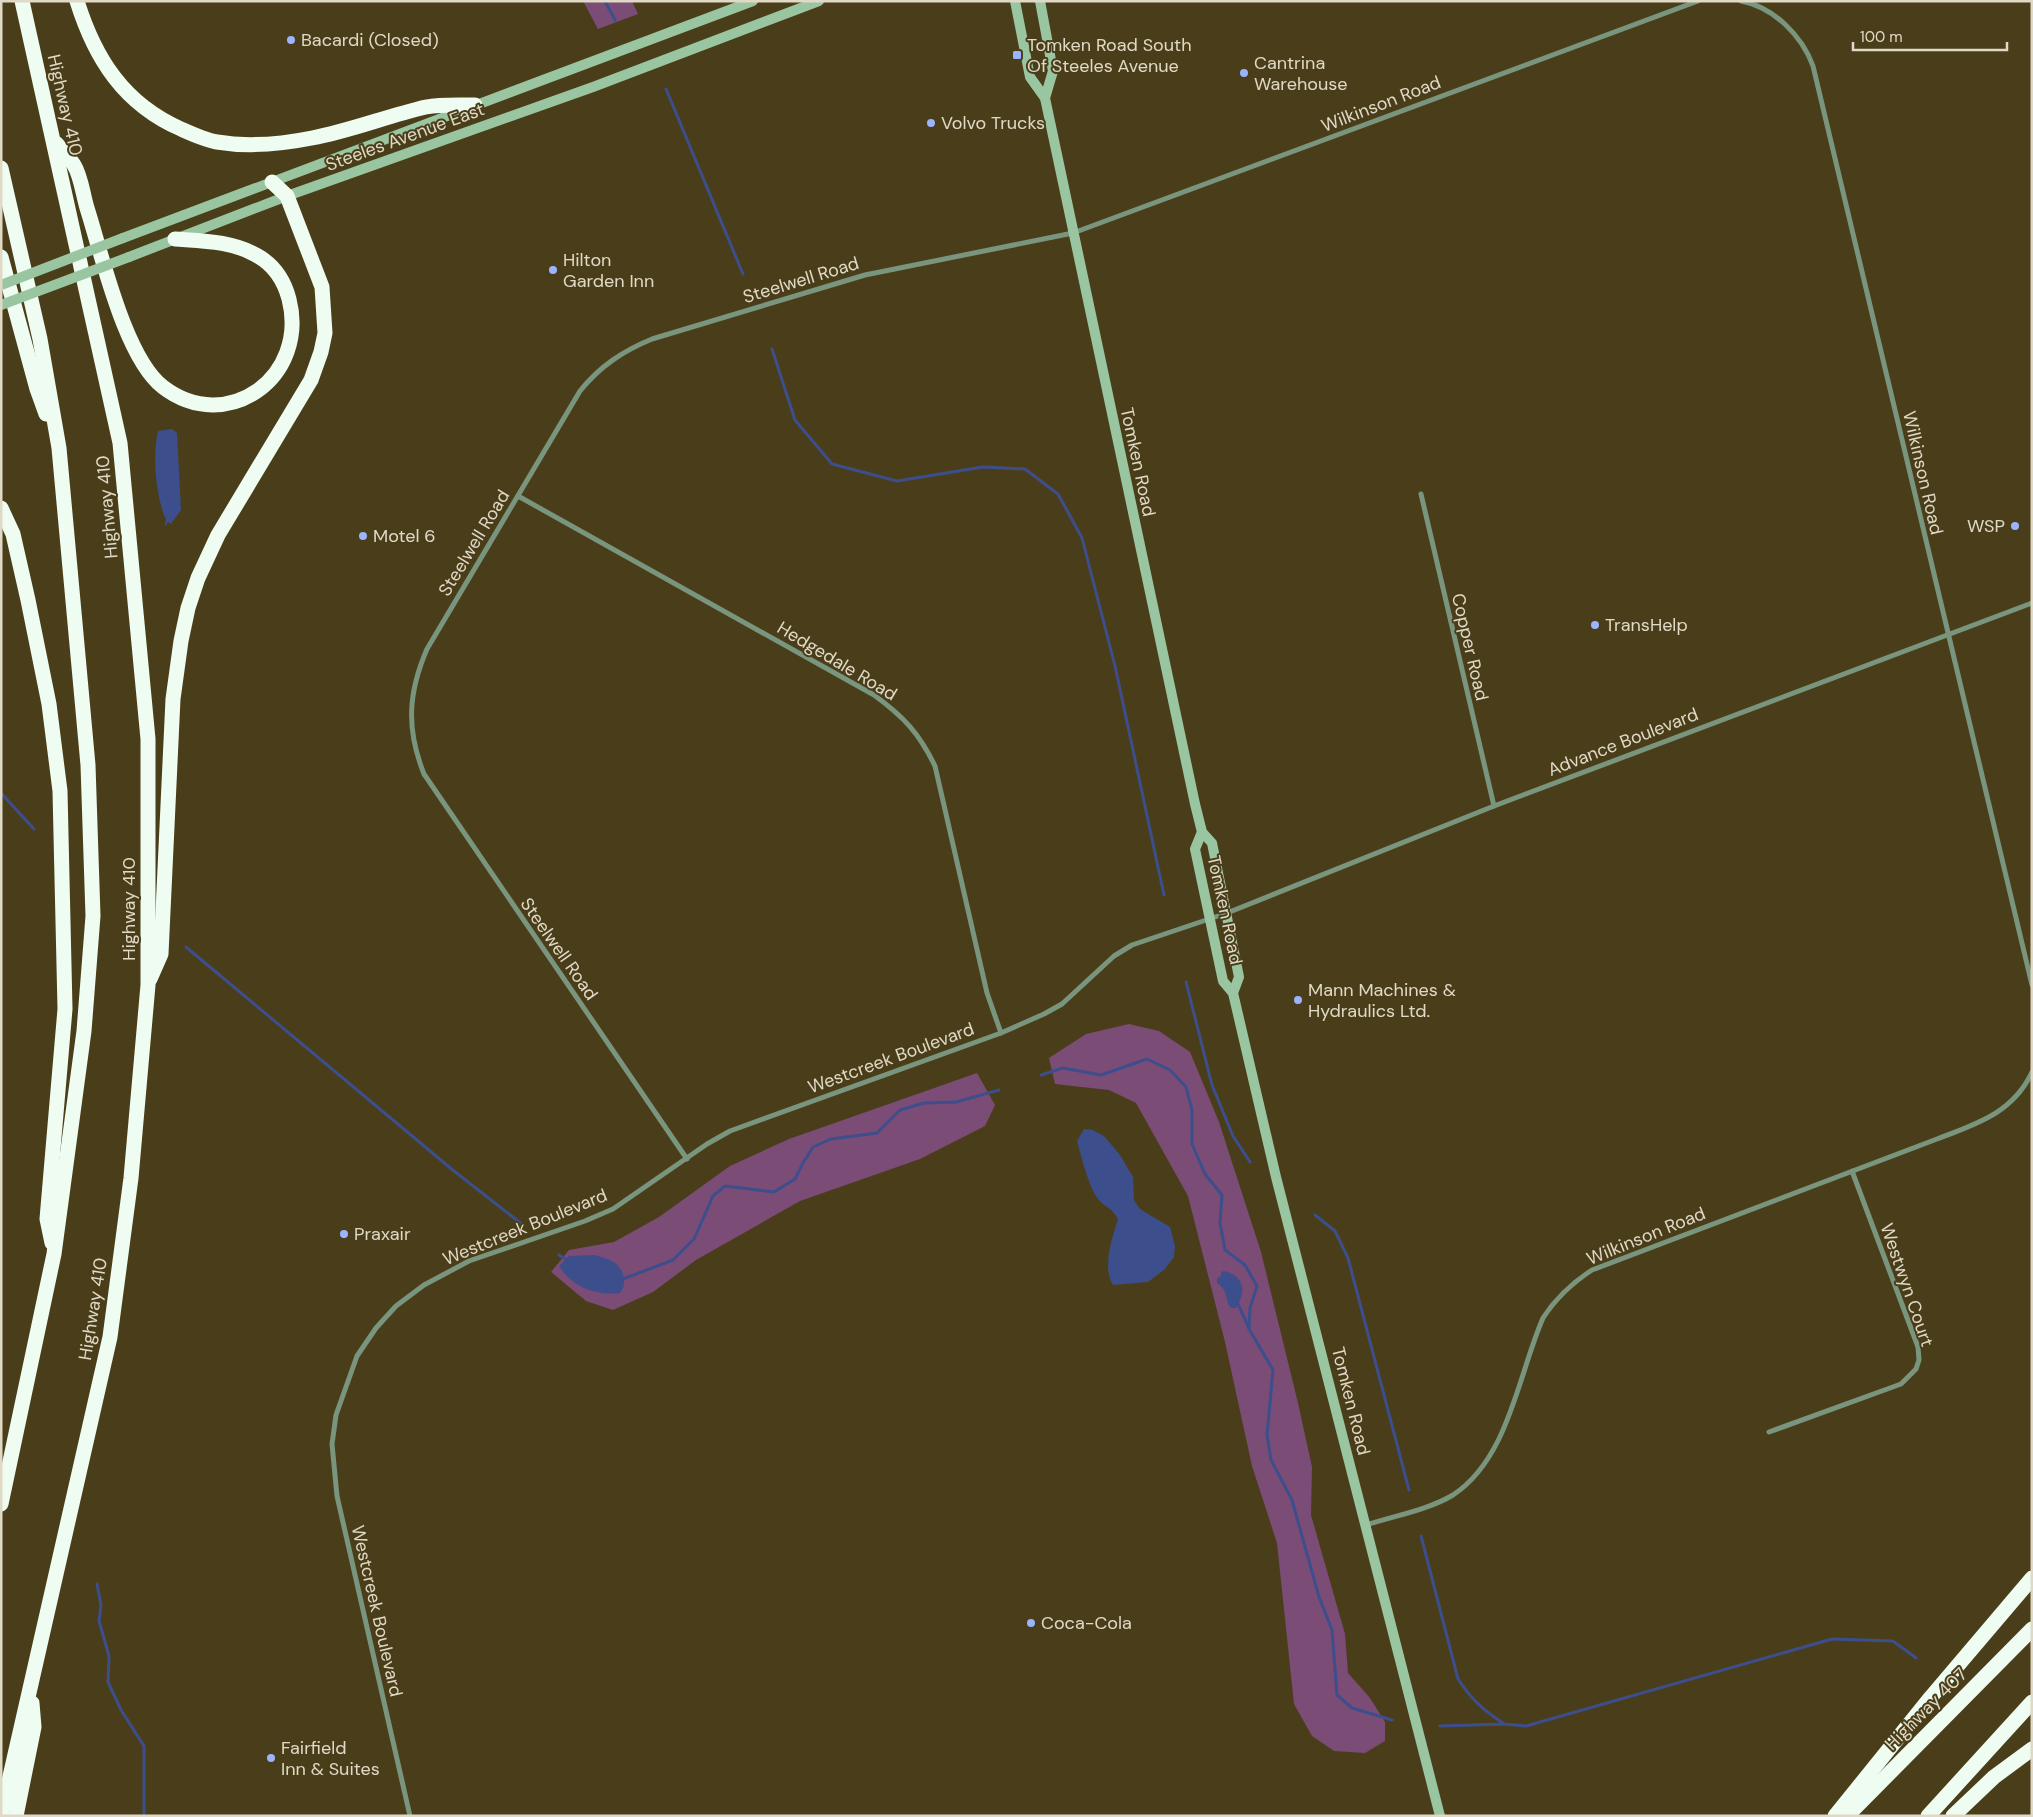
<svg xmlns="http://www.w3.org/2000/svg" width="2033" height="1817" viewBox="0 0 2033 1817" font-family="'DM Sans',sans-serif">
<style>
.green{fill:#7b4c76}
.water{fill:#3d4e8c}
.lines{fill:none;stroke-linecap:round;stroke-linejoin:round}
.stream{stroke:#3d4e8c;stroke-width:3}
.minor{stroke:#79957e;stroke-width:5}
.secondary{stroke:#99c6a1;stroke-width:10}
.motorway{stroke:#effcf1;stroke-width:15}
.secondary-bridge{stroke:#99c6a1;stroke-width:10}
.poi-dot{fill:#9cb4fd;stroke:#4a3e1a;stroke-width:2}
.labels{text-anchor:middle;stroke-width:4;stroke-linejoin:round;paint-order:stroke}
.poi-label{font-size:18px;fill:#e0d9c6;stroke:#4a3e1a;text-anchor:start}
.street-label{font-size:18px;fill:#e0d9c6;stroke:#4a3e1a}
</style>
<rect width="100%" height="100%" fill="#4a3e1a"/>
<!-- green -->
<g class="green">
<path d="M583 1H632L638 14 598 29Z"/>
<path d="M1129 1024 1159 1031 1190 1052 1219 1122 1261 1252 1298 1403 1312 1467 1311 1515 1345 1634 1348 1673 1370 1698 1385 1722V1741L1365 1753 1334 1751 1312 1736 1294 1704 1277 1543 1252 1466 1225 1342 1188 1196 1136 1103 1109 1090 1055 1084 1049 1058 1086 1034Z"/>
<path d="M977 1073 995 1105 985 1126 920 1159 800 1201 696 1260 653 1292 613 1310 586 1301 551 1272 569 1250 614 1242 659 1217 730 1166 789 1139Z"/>
</g>
<!-- water -->
<g class="water">
<path d="M172 429 177 433 181 510 171 524 168 522 166 526 165 524 166 520C156 497 152 456 158 431Z"/>
<path d="M1084 1129 1093 1130 1104 1136 1120 1155 1133 1177 1134 1200 1140 1209 1170 1227 1175 1246 1174 1257 1165 1269 1148 1282 1113 1285C1102 1267 1112 1238 1118 1219 1111 1207 1106 1208 1099 1200 1089 1189 1081 1155 1077 1141Z"/>
<path d="M595 1255C601 1257 609 1259 614 1262 624 1270 628 1283 620 1293 596 1296 572 1287 559 1266L569 1256Z"/>
<path d="M1224 1271C1244 1276 1247 1291 1236 1308H1231C1224 1299 1229 1291 1217 1283V1278L1221 1276V1272Z"/>
</g>
<g class="lines">
<!-- stream -->
<g class="stream">
<path d="M605 1 615 20"/>
<path d="M666 89 743 274"/>
<path d="M772 349 795 420 832 464 897 481 983 467 1025 469 1058 494 1082 538 1115 666 1164 895"/>
<path d="M1 793 34 829"/>
<path d="M186 947 454 1171 523 1225"/>
<path d="M1186 982 1212 1085 1233 1136 1250 1162"/>
<path d="M1041 1075 1063 1068 1101 1075 1147 1059 1170 1070 1186 1087 1192 1110V1144L1205 1174 1222 1195 1220 1223 1225 1250 1245 1265 1257 1286 1250 1308 1249 1329 1273 1370 1267 1435 1271 1460 1292 1500 1319 1597 1332 1630 1337 1695 1352 1708 1392 1720"/>
<path d="M1315 1215 1335 1231 1348 1258 1409 1490"/>
<path d="M559 1255 569 1261"/>
<path d="M623 1279 673 1260 694 1239 713 1196 725 1186 774 1192 795 1179 803 1163 813 1147 831 1139 877 1133 900 1110 924 1103 956 1102 999 1090"/>
<path d="M1237 1302 1249 1328"/>
<path d="M1421 1536 1458 1679C1471 1699 1483 1710 1503 1723"/>
<path d="M97 1584 101 1605 99 1621 109 1656 108 1682 121 1710 144 1746V1816"/>
<path d="M1440 1726 1504 1724 1526 1726 1832 1639 1893 1641 1916 1658"/>
</g>
<!-- minor -->
<g class="minor">
<path d="M1741 1C1774 7 1802 36 1813 66L2032 985"/>
<path d="M1421 494 1494 806"/>
<path d="M518 496 874 695C904 717 919 733 935 766L987 993 1001 1033"/>
<path d="M687 1159 424 774C406 729 408 693 427 649L580 391C600 366 623 351 652 339L865 275 1073 233 1698 1"/>
<path d="M1769 1432 1901 1384 1916 1369 1919 1360 1918 1347 1852 1171"/>
<path d="M1366 1525C1394 1516 1428 1510 1453 1495 1509 1458 1518 1375 1543 1318 1556 1298 1572 1283 1592 1270L1937 1139C1976 1124 2013 1113 2032 1072"/>
<path d="M410 1816 337 1496 332 1444 336 1415 357 1356 376 1328 396 1306 424 1285 469 1261 585 1221 613 1209 707 1144 730 1131 1001 1033 1044 1014 1062 1004 1114 956 1132 945 1227 913 1494 806 2032 603"/>
</g>
<!-- secondary -->
<g class="secondary">
<path d="M1015 1 1030 77 1045 98 1195 804 1202 832 1212 843 1239 977 1233 993"/>
<path d="M1040 1 1053 71 1045 98"/>
<path d="M123 238 753 1"/>
<path d="M129 257 287 196 593 87 819 1"/>
<path d="M1202 832 1195 849 1223 981 1233 993 1276 1177 1440 1816"/>
</g>
<!-- motorway -->
<g class="motorway">
<path d="M77 1C95 59 124 104 181 129 192 134 205 140 217 142 247 147 282 144 312 138 350 131 387 116 426 107 441 104 459 105 475 105"/>
<path d="M57 144C62 151 69 157 74 165 81 176 83 195 87 208 102 255 125 358 163 387 227 436 309 377 289 299 284 280 273 264 256 255 232 241 203 241 175 239"/>
<path d="M1 168 40 339 59 448 88 765 93 916 84 1031 54 1254 1 1504"/>
<path d="M1 257 37 389 46 414"/>
<path d="M1 508 13 534 28 600 49 704 60 791 65 1009 47 1219 52 1243"/>
<path d="M150 979 161 954 173 699 181 641 188 608 198 578 218 535 311 380 321 352 325 333 322 287 287 196 272 182"/>
<path d="M1 1816 110 1337 131 1178 148 985V739L120 443 22 1"/>
<path d="M16 1816 34 1727 32 1703"/>
<path d="M1835 1816 1931 1697 2032 1578"/>
<path d="M1847 1816 2032 1629"/>
<path d="M1928 1816 2032 1702"/>
<path d="M1953 1816 1994 1777 2032 1749"/>
</g>
<!-- secondary-bridge -->
<g class="secondary-bridge">
<path d="M1 285 123 238"/>
<path d="M1 305 129 257"/>
</g>
</g>
<!-- markers -->
<g class="poi-dot">
<circle cx="291" cy="40" r="5"/>
<rect x="1012" y="50" width="10" height="10" rx="2.5"/>
<circle cx="1244" cy="73" r="5"/>
<circle cx="931" cy="123" r="5"/>
<circle cx="553" cy="270" r="5"/>
<circle cx="2015" cy="526" r="5"/>
<circle cx="363" cy="536" r="5"/>
<circle cx="1595" cy="625" r="5"/>
<circle cx="1298" cy="1000" r="5"/>
<circle cx="344" cy="1234" r="5"/>
<circle cx="1031" cy="1623" r="5"/>
<circle cx="271" cy="1758" r="5"/>
</g>
<g class="labels">
<!-- poi labels -->
<g class="poi-label">
<text x="301" y="46">Bacardi (Closed)</text>
<text x="1027" y="51">Tomken Road South<tspan x="1027" dy="21">Of Steeles Avenue</tspan></text>
<text x="1254" y="69">Cantrina<tspan x="1254" dy="21">Warehouse</tspan></text>
<text x="941" y="129">Volvo Trucks</text>
<text x="563" y="266">Hilton<tspan x="563" dy="21">Garden Inn</tspan></text>
<text x="2005" y="532" text-anchor="end">WSP</text>
<text x="373" y="542">Motel 6</text>
<text x="1605" y="631">TransHelp</text>
<text x="1308" y="996">Mann Machines &amp;<tspan x="1308" dy="21">Hydraulics Ltd.</tspan></text>
<text x="354" y="1240">Praxair</text>
<text x="1041" y="1629">Coca-Cola</text>
<text x="281" y="1754">Fairfield<tspan x="281" dy="21">Inn &amp; Suites</tspan></text>
</g>
<!-- street labels -->
<g class="street-label">
<text transform="translate(1381 104) rotate(-21)" y="6">Wilkinson Road</text>
<text transform="translate(65 105) rotate(77)" y="6">Highway 410</text>
<text transform="translate(405 137) rotate(-20)" y="6">Steeles Avenue East</text>
<text transform="translate(801 280) rotate(-17)" y="6">Steelwell Road</text>
<text transform="translate(1138 462) rotate(78)" y="6">Tomken Road</text>
<text transform="translate(1923 473) rotate(77)" y="6">Wilkinson Road</text>
<text transform="translate(107 507) rotate(-95)" y="6">Highway 410</text>
<text transform="translate(474 543) rotate(-59)" y="6">Steelwell Road</text>
<text transform="translate(1470 647) rotate(77)" y="6">Copper Road</text>
<text transform="translate(837 661) rotate(31)" y="6">Hedgedale Road</text>
<text transform="translate(1623 742) rotate(-21)" y="6">Advance Boulevard</text>
<text transform="translate(129 909) rotate(-90)" y="6">Highway 410</text>
<text transform="translate(1225 910) rotate(78)" y="6">Tomken Road</text>
<text transform="translate(559 949) rotate(55)" y="6">Steelwell Road</text>
<text transform="translate(891 1058) rotate(-20)" y="6">Westcreek Boulevard</text>
<text transform="translate(525 1227) rotate(-22)" y="6">Westcreek Boulevard</text>
<text transform="translate(1646 1236) rotate(-22)" y="6">Wilkinson Road</text>
<text transform="translate(1907 1285) rotate(71)" y="6">Westwyn Court</text>
<text transform="translate(93 1309) rotate(-81)" y="6">Highway 410</text>
<text transform="translate(1351 1401) rotate(76)" y="6">Tomken Road</text>
<text transform="translate(377 1611) rotate(77)" y="6">Westcreek Boulevard</text>
<text transform="translate(1926 1709) rotate(-45)" y="6">Highway 407</text>
</g>
</g>
<!-- border -->
<rect width="2033" height="1817" fill="none" stroke="#e0d9c6" stroke-width="5"/>
<!-- scale -->
<path d="M1853 42v8h154v-8" fill="none" stroke="#e0d9c6" stroke-width="2.5"/>
<text x="1860" y="42" font-size="15" fill="#e0d9c6" stroke="#4a3e1a" stroke-width="4" paint-order="stroke">100 m</text>
</svg>
